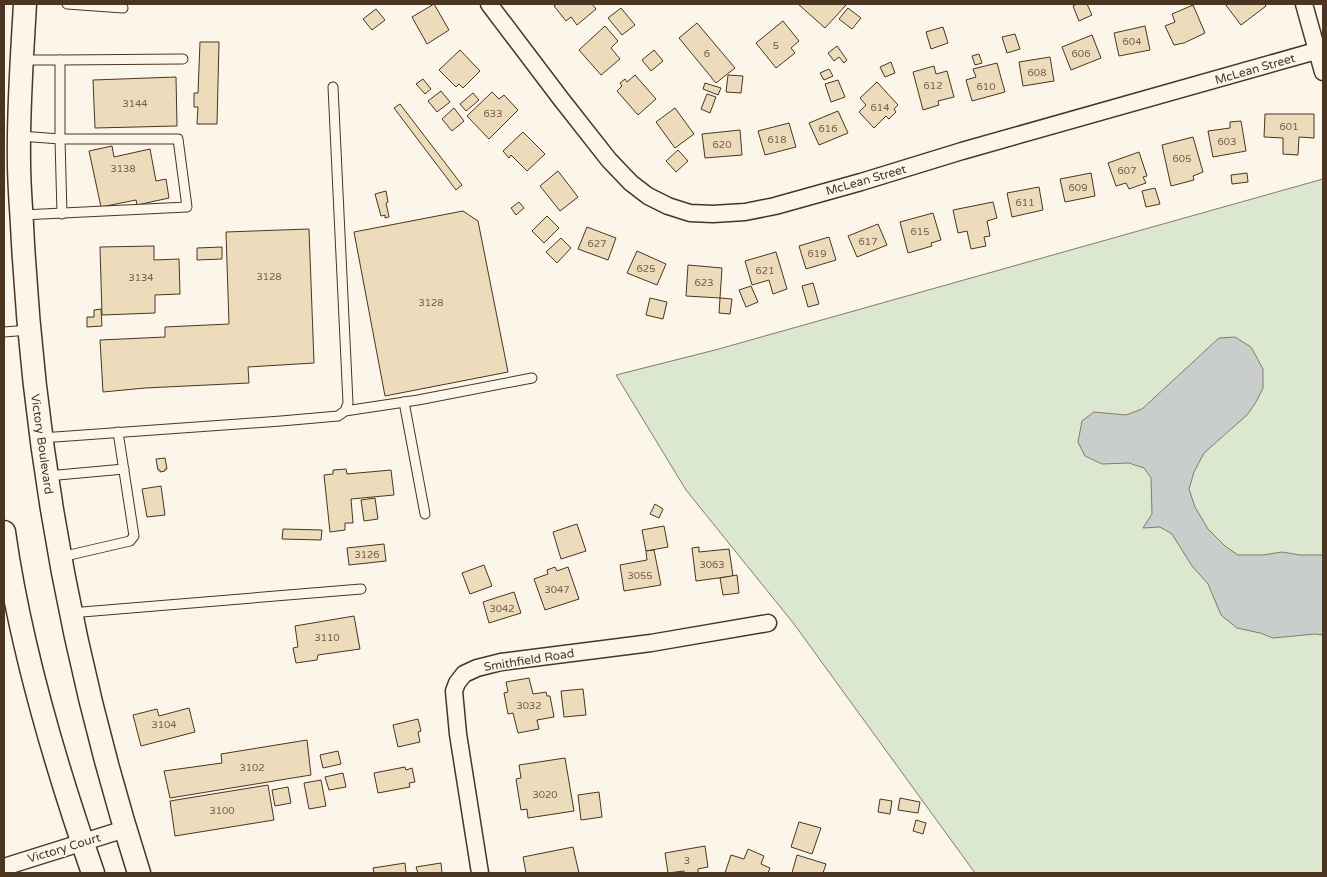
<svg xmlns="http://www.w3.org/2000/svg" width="1327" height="877" viewBox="0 0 1327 877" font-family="'Varela Round',sans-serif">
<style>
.green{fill:#dce7d0;stroke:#887966}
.water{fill:#c9cecd;stroke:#887966}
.building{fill:#ecdcbc;stroke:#4a3520}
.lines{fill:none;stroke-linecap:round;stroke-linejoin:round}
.service-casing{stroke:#4a3520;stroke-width:11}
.minor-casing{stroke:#4a3520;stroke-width:19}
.secondary-casing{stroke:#4a3520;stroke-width:25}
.service{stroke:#fbf6e9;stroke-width:9}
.minor{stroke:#fbf6e9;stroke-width:16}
.secondary{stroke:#fbf6e9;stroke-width:22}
.labels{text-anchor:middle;stroke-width:4;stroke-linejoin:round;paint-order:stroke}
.number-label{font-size:10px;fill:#725f47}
.street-label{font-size:12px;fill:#4a3520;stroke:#fbf6e9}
</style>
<rect width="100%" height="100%" fill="#fbf6e9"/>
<!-- green -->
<path class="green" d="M1323 179V873H975L794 624 686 490 616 375 715 350Z"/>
<!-- water -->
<path class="water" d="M1235 337 1251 347 1263 369V388L1256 402 1247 415 1204 453 1194 472 1189 489 1195 507 1208 529 1225 546 1238 555H1263L1282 552 1300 555H1323V635L1315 634 1273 638 1260 633 1237 628 1221 615 1208 584 1192 566 1172 534 1160 527 1143 528 1152 514 1151 478 1144 468 1129 463 1102 464 1085 456 1078 442 1082 421 1094 412 1126 415 1142 409 1219 338Z"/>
<!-- building -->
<g class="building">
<path d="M434 4 449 30 427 44 412 17Z"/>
<path d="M557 4H592L596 9 577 25 571 17 566 21 554 6Z"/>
<path d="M798 4H845L846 5 825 28Z"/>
<path d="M1077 4H1087L1092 15 1079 21 1073 6Z"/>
<path d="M1225 4H1264L1266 6 1241 25Z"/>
<path d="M1193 5 1205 33 1184 43 1174 45 1165 26 1175 22 1172 14Z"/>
<path d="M621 8 635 25 622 35 608 18Z"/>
<path d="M848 8 861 18 852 29 839 19Z"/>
<path d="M376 9 385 20 372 30 363 19Z"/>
<path d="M783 21 799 41 791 48 795 53 776 68 756 43Z"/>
<path d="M697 23 735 68 716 83 679 38Z"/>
<path d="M605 26 618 41 611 48 620 59 601 75 579 50Z"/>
<path d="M1145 26 1150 50 1119 56 1114 33Z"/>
<path d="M943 27 948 43 931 49 926 32Z"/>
<path d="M1015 34 1020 49 1007 53 1002 37Z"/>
<path d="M1092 35 1101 58 1071 70 1062 47Z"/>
<path d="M200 42H219L217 124H197L198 107H194V93H198Z"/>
<path d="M837 46 847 60 844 63 839 57 834 61 828 53Z"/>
<path d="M460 50 480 71 463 88 459 84 456 87 439 70Z"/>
<path d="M654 50 663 61 651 71 642 60Z"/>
<path d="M979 54 982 63 975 65 972 56Z"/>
<path d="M1050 57 1054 81 1023 86 1019 62Z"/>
<path d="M891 62 895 73 885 77 880 67Z"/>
<path d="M997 63 1005 92 972 101 966 80 976 77 973 69Z"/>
<path d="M934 66 936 74 947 71 954 97 938 101 939 105 923 110 913 72Z"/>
<path d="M829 69 833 76 824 80 820 73Z"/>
<path d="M635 75 656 99 638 115 617 91 622 86 620 83 625 79 627 82Z"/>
<path d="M728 75 743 76 741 93 726 92Z"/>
<path d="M176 77 177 126 95 128 93 80Z"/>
<path d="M423 79 431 89 425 94 416 84Z"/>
<path d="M838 80 845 97 831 102 825 84Z"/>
<path d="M877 82 898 105 894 109 896 112 889 119 886 116 874 128 859 112 866 105 860 98Z"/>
<path d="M705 83 721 88 718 95 703 89Z"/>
<path d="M441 91 450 102 437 112 428 101Z"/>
<path d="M492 92 499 99 504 95 518 110 489 139 467 116Z"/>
<path d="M473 93 479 100 466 111 460 104Z"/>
<path d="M707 94 716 97 710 113 701 109Z"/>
<path d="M400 104 462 185 456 190 394 108Z"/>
<path d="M454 108 464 121 452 131 442 119Z"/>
<path d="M675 108 694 134 675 148 656 122Z"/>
<path d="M838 111 848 133 819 145 809 123Z"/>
<path d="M1265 114H1314V138L1299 137 1298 155 1283 154V138L1264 137Z"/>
<path d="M1241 121 1246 151 1213 157 1208 131 1230 128V122Z"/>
<path d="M789 123 796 147 765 155 758 131Z"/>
<path d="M740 130 742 155 705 158 702 134Z"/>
<path d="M523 132 545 154 527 171 511 155 509 158 503 151Z"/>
<path d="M1193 137 1203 172 1193 176 1194 180 1171 186 1162 145Z"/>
<path d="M112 146 114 157 150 149 156 181 166 179 169 198 137 205 136 200 101 207 89 151Z"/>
<path d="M678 150 688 161 676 172 666 161Z"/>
<path d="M1139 152 1147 176 1143 177 1146 183 1129 189 1126 183 1116 186 1108 163Z"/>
<path d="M558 171 578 197 560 211 540 186Z"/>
<path d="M1091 173 1095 196 1065 202 1060 179Z"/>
<path d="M1247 173 1248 182 1232 184 1231 175Z"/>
<path d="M1039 187 1043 210 1012 217 1007 193Z"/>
<path d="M1155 188 1160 204 1146 207 1142 191Z"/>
<path d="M386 191 388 202 386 203 389 217 385 218V215L381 216 375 194Z"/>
<path d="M519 202 524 208 516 215 511 208Z"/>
<path d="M993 202 997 218 987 221 990 236 984 237 986 246 971 249 967 231 958 233 953 210Z"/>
<path d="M463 211 478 221 508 372 385 396 354 232Z"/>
<path d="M933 213 941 240 931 243 932 246 908 253 900 222Z"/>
<path d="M547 216 559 228 544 243 532 231Z"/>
<path d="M878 224 887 245 857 257 848 236Z"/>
<path d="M587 227 616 238 608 260 578 249Z"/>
<path d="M309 229 314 363 248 367 249 383 145 388 103 392 100 340 165 337V327L229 324 226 232Z"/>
<path d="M829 237 836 260 806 269 799 246Z"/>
<path d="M561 238 571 248 557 263 546 252Z"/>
<path d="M154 246V260L179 259 180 294 155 295V313L102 315 100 247Z"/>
<path d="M222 247V259L197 260V248Z"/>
<path d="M637 251 666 264 657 285 627 273Z"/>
<path d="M776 252 787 289 773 294 769 280 752 285 745 261Z"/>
<path d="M688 265 722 268 720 298 686 296Z"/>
<path d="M813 283 819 304 808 307 802 286Z"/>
<path d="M751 286 758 302 746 307 739 290Z"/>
<path d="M650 298 667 302 663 319 646 315Z"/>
<path d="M720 298 732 299 730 314 719 313Z"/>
<path d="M101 309 102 326 87 327V317H94V310Z"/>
<path d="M165 458 167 469H165V471L160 472V470H158L156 459Z"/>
<path d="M346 469 347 474 391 470 394 495 351 499 353 523H345V530L330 532 324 475 333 474V470Z"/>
<path d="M161 486 165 515 147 517 142 489Z"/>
<path d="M375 498 378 519 364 521 361 500Z"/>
<path d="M655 504 663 509 659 518 650 514Z"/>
<path d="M577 524 586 551 561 559 553 532Z"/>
<path d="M664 526 668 547 646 551 642 530Z"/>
<path d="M283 529 322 530 321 540 282 539Z"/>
<path d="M384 544 386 561 349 565 347 548Z"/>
<path d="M699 547V552L729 549 733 576 696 581 692 548Z"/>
<path d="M654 550 661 585 624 591 620 565 647 560 646 551Z"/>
<path d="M484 565 492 586 470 594 462 573Z"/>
<path d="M555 567 557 571 568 567 579 599 545 610 534 579 548 574 547 570Z"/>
<path d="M737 575 739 593 723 595 720 578Z"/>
<path d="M514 592 521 613 489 623 483 602Z"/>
<path d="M354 616 360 649 318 655 317 660 296 663 293 648 298 647 295 626Z"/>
<path d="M529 678 533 694 546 692 547 696H550L554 717 537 720 539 729 518 733 513 713 508 714 504 693 508 692 506 682Z"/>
<path d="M583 689 586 715 564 717 561 691Z"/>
<path d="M189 708 195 732 141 746 133 715 157 709 159 716Z"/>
<path d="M418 719 421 731 418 732 420 742 398 747 393 725Z"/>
<path d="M307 740 311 775 170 798 164 771 222 763 221 754Z"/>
<path d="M338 751 341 764 323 768 320 755Z"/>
<path d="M565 758 574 811 528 818 527 809 521 810 516 779 521 778 519 765Z"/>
<path d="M405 767 406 770 412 768 415 782 409 783 410 787 378 793 374 773Z"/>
<path d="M343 773 346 787 329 790 325 777Z"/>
<path d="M321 780 326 806 309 809 304 783Z"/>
<path d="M268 785 274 820 175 836 170 801Z"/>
<path d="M288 787 291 803 275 806 272 790Z"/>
<path d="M599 792 602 817 581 820 578 795Z"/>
<path d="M900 798 920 802 918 813 898 810Z"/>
<path d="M880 799 892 801 890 814 878 812Z"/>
<path d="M916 820 926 823 923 834 913 831Z"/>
<path d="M799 822 821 828 812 854 791 847Z"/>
<path d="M705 846 708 867 698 869V873H684V871L668 873 665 853Z"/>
<path d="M573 847 579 873H526L523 857Z"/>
<path d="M748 849 764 856 761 864 770 868 768 873H725L731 855 744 859Z"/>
<path d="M797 855 826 864 823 873H792Z"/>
<path d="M405 863 406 873H374L373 868Z"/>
<path d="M441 863 442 873H418L416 867Z"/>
</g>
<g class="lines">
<!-- service casing -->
<g class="service-casing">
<g id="service">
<path d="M67 4 123 8"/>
<path d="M23 60H60"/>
<path d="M20 136 60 139H178L187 207 22 215"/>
<path d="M62 214 60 139V60L183 59"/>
<path d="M4 332 29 330"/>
<path d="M404 402 425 514"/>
<path d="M345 411 418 400 532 378"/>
<path d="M41 438 281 421 338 416 345 411 348 403 333 87"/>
<path d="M47 476 124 469"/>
<path d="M61 557 130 541 134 536 118 432"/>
<path d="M70 613 361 589"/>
</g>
</g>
<!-- minor casing -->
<g class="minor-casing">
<g id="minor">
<path d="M489 4 561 99 609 160 631 183 648 196 668 206 690 213 713 214 745 212 775 206 861 182 962 151 1323 49"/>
<path d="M1304 4 1323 72"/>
<path d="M4 867 125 829"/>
<path d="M480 873 458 734 454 691 457 683 464 674 477 668 501 662 651 643 768 623"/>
</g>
</g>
<!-- secondary casing -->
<g class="secondary-casing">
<g id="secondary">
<path d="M25 4C22 57 18 110 19 163 19 184 21 205 22 225 33 446 72 663 139 873"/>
<path d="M4 532C20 646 55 764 93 873"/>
</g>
</g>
<!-- service -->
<use href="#service" class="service"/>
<!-- minor -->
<use href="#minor" class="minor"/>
<!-- secondary -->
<use href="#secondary" class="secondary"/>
</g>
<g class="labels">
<!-- number labels -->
<g class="number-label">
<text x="1132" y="45">604</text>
<text x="776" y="49">5</text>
<text x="707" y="57">6</text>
<text x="1081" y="57">606</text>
<text x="1037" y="76">608</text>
<text x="933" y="89">612</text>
<text x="986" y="90">610</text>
<text x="135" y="107">3144</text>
<text x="880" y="111">614</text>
<text x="493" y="117">633</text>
<text x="1289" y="130">601</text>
<text x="828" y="132">616</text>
<text x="777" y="143">618</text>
<text x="1227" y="145">603</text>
<text x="722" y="148">620</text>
<text x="1182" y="162">605</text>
<text x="123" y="172">3138</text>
<text x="1127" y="174">607</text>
<text x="1078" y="191">609</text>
<text x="1025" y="206">611</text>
<text x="920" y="235">615</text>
<text x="868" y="245">617</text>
<text x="597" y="247">627</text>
<text x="817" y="257">619</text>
<text x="646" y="272">625</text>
<text x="765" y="274">621</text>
<text x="269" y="280">3128</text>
<text x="141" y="281">3134</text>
<text x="704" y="286">623</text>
<text x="431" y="306">3128</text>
<text x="367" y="558">3126</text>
<text x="712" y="568">3063</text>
<text x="640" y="579">3055</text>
<text x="557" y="593">3047</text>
<text x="502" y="612">3042</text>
<text x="327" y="641">3110</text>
<text x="529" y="709">3032</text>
<text x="164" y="728">3104</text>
<text x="252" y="771">3102</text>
<text x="545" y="798">3020</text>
<text x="222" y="814">3100</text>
<text x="687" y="864">3</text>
</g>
<!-- street labels -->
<g class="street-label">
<text transform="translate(1255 69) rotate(-16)" y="4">McLean Street</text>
<text transform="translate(866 180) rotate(-16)" y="4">McLean Street</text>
<text transform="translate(42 444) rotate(82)" y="4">Victory Boulevard</text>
<text transform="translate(529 660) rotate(-9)" y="4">Smithfield Road</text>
<text transform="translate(64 848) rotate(-17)" y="4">Victory Court</text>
</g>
</g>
<!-- border -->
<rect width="1327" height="877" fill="none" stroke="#4a3520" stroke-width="10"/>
</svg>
